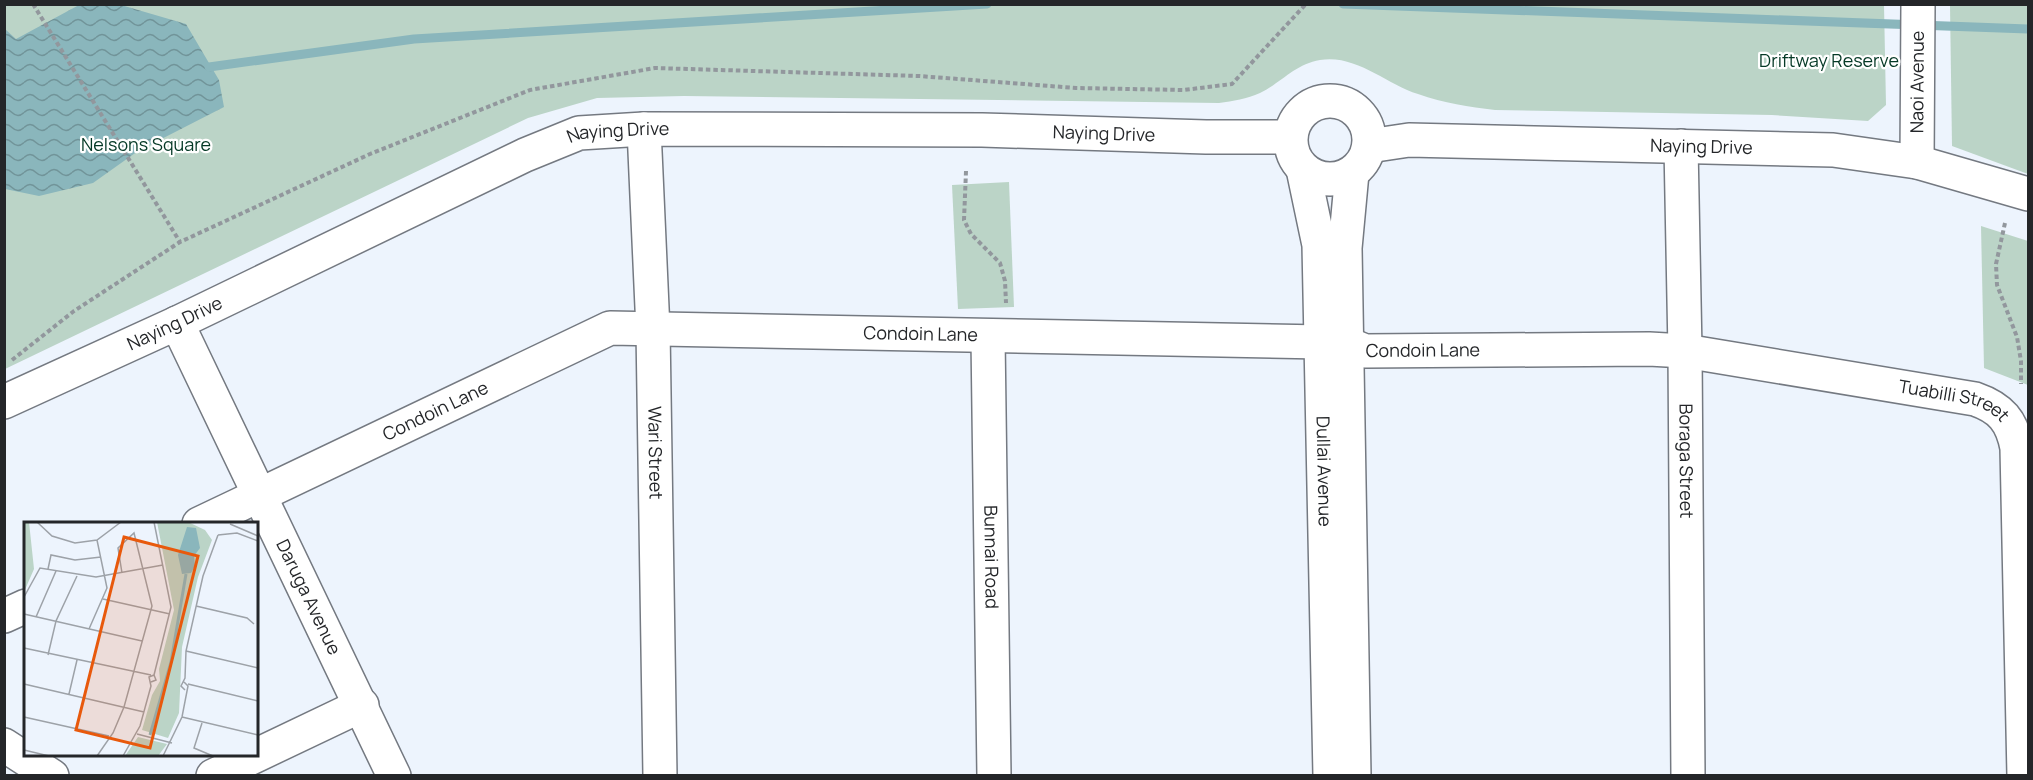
<svg xmlns="http://www.w3.org/2000/svg" width="2033" height="780" viewBox="0 0 2033 780" font-family="Manrope,sans-serif">
<style>
.park{fill:#bbd4c7}
.water{fill:url(#water-waves)}
.lines{fill:none;stroke-linecap:round;stroke-linejoin:round}
.stream{stroke:#8ab6bc;stroke-width:9}
.minor-casing{stroke:#747981;stroke-width:36}
.tertiary-casing{stroke:#747981;stroke-width:36}
.path{stroke:#92979d;stroke-width:4;stroke-dasharray:4.5 3;stroke-linecap:butt}
.minor{stroke:#fff;stroke-width:33}
.tertiary{stroke:#fff;stroke-width:33}
.labels{text-anchor:middle;stroke-width:4.5;stroke-linejoin:round;paint-order:stroke}
.park-label{font-size:18px;fill:#053926;stroke:#fff}
.street-label{font-size:18px;fill:#242629;stroke:#fff}
.inset-river{fill:none;stroke:#8ab6bc;stroke-width:3}
.inset-road{fill:none;stroke:#9da2a8;stroke-width:1.5}
.view{fill:#e8590c;fill-opacity:0.15;stroke:#e8590c;stroke-width:3}
.inset-edge{fill:none;stroke:#242629;stroke-width:3}
</style>
<defs>
<pattern id="water-waves" width="16" height="10" patternUnits="userSpaceOnUse" patternTransform="scale(1.5)"><rect width="16" height="10" fill="#8ab6bc"/><path d="M0 5q4-4 8 0t8 0" fill="none" stroke="#719499"/></pattern>
</defs>
<rect width="100%" height="100%" fill="#edf4fd"/>
<!-- park -->
<g class="park">
<path d="M5 5H1884L1886 105 1868 121 1772 115 1495 110C1469 107 1444 103 1418 94 1386 84 1356 54 1320 60 1295 64 1281 83 1260 93 1247 99 1233 101 1219 103L684 96 597 98 528 118 5 369Z"/>
<path d="M1950 5H2028V174L1952 146Z"/>
<path d="M1009 182 1014 307 958 309 952 185Z"/>
<path d="M1981 226 2028 241V385L1984 368Z"/>
</g>
<!-- water -->
<path class="water" d="M79 5H121L186 24 219 80 224 107 138 151 93 183 39 196 5 189V29L16 39Z"/>
<g class="lines">
<!-- stream -->
<g class="stream">
<path d="M1343 4 2028 29"/>
<path d="M209 67 414 39 987 4"/>
</g>
<!-- minor casing -->
<g class="minor-casing">
<g id="minor">
<path id="s1" d="M644 129 653 330 660 776"/>
<path id="s2" d="M1681 146 1685 351 1688 776"/>
<path id="s3" d="M1917 162 1918 4"/>
<path id="s4" d="M1303 169 1319 245 1330 776"/>
<path d="M1352 173 1345 248 1354 776"/>
<path id="s5" d="M177 323 394 776"/>
<path id="s6" d="M988 338 994 776"/>
<path id="s7" d="M199 524 610 328 1322 342 1346 343 1365 351 1649 349 1685 351 1975 399C2001 408 2012 421 2017 448L2024 776"/>
<path d="M4 616 26 606"/>
<path d="M4 745 52 776"/>
<path d="M213 776 362 705"/>
</g>
</g>
<!-- tertiary casing -->
<g class="tertiary-casing">
<g id="tertiary">
<circle cx="1330" cy="140" r="39"/>
<path id="s8" d="M1369 146 1409 140 1833 150 1917 162 2028 194"/>
<path id="s9" d="M4 402 177 323 525 155 579 133 644 129 982 130 1206 137H1290"/>
</g>
</g>
<!-- path -->
<g class="path">
<path d="M33 4 180 242"/>
<path d="M966 171 964 220 971 234 1000 263 1005 281 1006 303"/>
<path d="M2005 223 1996 264 1997 285 2017 337 2021 361V384"/>
<path d="M12 360 74 311 180 242 370 154 530 90 655 68 919 76 1076 88 1184 90 1232 84 1306 4"/>
</g>
<!-- minor -->
<use href="#minor" class="minor"/>
<!-- tertiary -->
<use href="#tertiary" class="tertiary"/>
</g>
<g class="labels">
<!-- park labels -->
<g class="park-label">
<text x="1829" y="67">Driftway Reserve</text>
<text x="146" y="151">Nelsons Square</text>
</g>
<!-- street labels -->
<g class="street-label">
<text dy="6" stroke="none"><textPath href="#s3" startOffset="80">Naoi Avenue</textPath></text>
<text dy="6" stroke="none"><textPath href="#s9" startOffset="1160">Naying Drive</textPath></text>
<text dy="6" stroke="none"><textPath href="#s9" startOffset="674">Naying Drive</textPath></text>
<text dy="6" stroke="none"><textPath href="#s8" startOffset="333">Naying Drive</textPath></text>
<text dy="6" stroke="none"><textPath href="#s9" startOffset="188">Naying Drive</textPath></text>
<text dy="6" stroke="none"><textPath href="#s7" startOffset="766">Condoin Lane</textPath></text>
<text dy="6" stroke="none"><textPath href="#s7" startOffset="1270">Condoin Lane</textPath></text>
<text dy="6" stroke="none"><textPath href="#s7" startOffset="1806">Tuabilli Street</textPath></text>
<text dy="6" stroke="none"><textPath href="#s7" startOffset="262">Condoin Lane</textPath></text>
<text dy="6" stroke="none"><textPath href="#s1" startOffset="324">Wari Street</textPath></text>
<text dy="6" stroke="none"><textPath href="#s2" startOffset="315">Boraga Street</textPath></text>
<text dy="6" stroke="none"><textPath href="#s4" startOffset="304">Dullai Avenue</textPath></text>
<text dy="6" stroke="none"><textPath href="#s6" startOffset="219">Bunnai Road</textPath></text>
<text dy="6" stroke="none"><textPath href="#s5" startOffset="304">Daruga Avenue</textPath></text>
</g>
</g>
<!-- overview -->
<g transform="translate(24 522)">
<rect width="234" height="234" fill="#edf4fd"/>
<path d="M0 0H5L10 47 0 70ZM133 0H164L181 8 188 18 174 55 158 125 155 191 144 216 118 208 128 173 136 159 135 147 150 88ZM114 215 143 222 134 234H101Z" fill="#bbd4c7"/>
<path d="M163 5 172 6 176 26 170 34 171 44 167 51 158 52 154 33Z" fill="#8ab6bc"/>
<path class="inset-river" d="M126 213 147 140 162 52"/>
<path class="inset-road" d="M13 0 28 14 51 21 73 18 97 0M206 2 234 14M194 13 213 11 234 19M24 47 27 33 51 38 77 35M0 75 16 46 72 55 139 43M79 77 146 92M172 84 223 96 230 102M0 92 118 119M12 95 32 49M65 107 83 66 73 18M0 126 127 153M162 129 234 146M24 133 32 99 53 54M130 153 147 85 130 0M0 162 120 190M164 162 234 179M161 168 157 164 161 156 162 129 179 54 194 13M45 172 53 138M0 195 85 214M158 195 234 213M178 201 170 226 189 234M113 212 148 221M0 228 25 234M73 234 89 211 100 185 128 84 110 11 94 26 98 51M99 234 116 204 127 164 125 155 130 153 132 158 127 160M139 234 158 195 164 164 160 160"/>
<path class="view" d="M100 15 174 34 126 226 52 208Z"/>
<rect width="234" height="234" class="inset-edge"/>
</g>
<!-- border -->
<rect width="2033" height="780" fill="none" stroke="#242629" stroke-width="12"/>
</svg>
